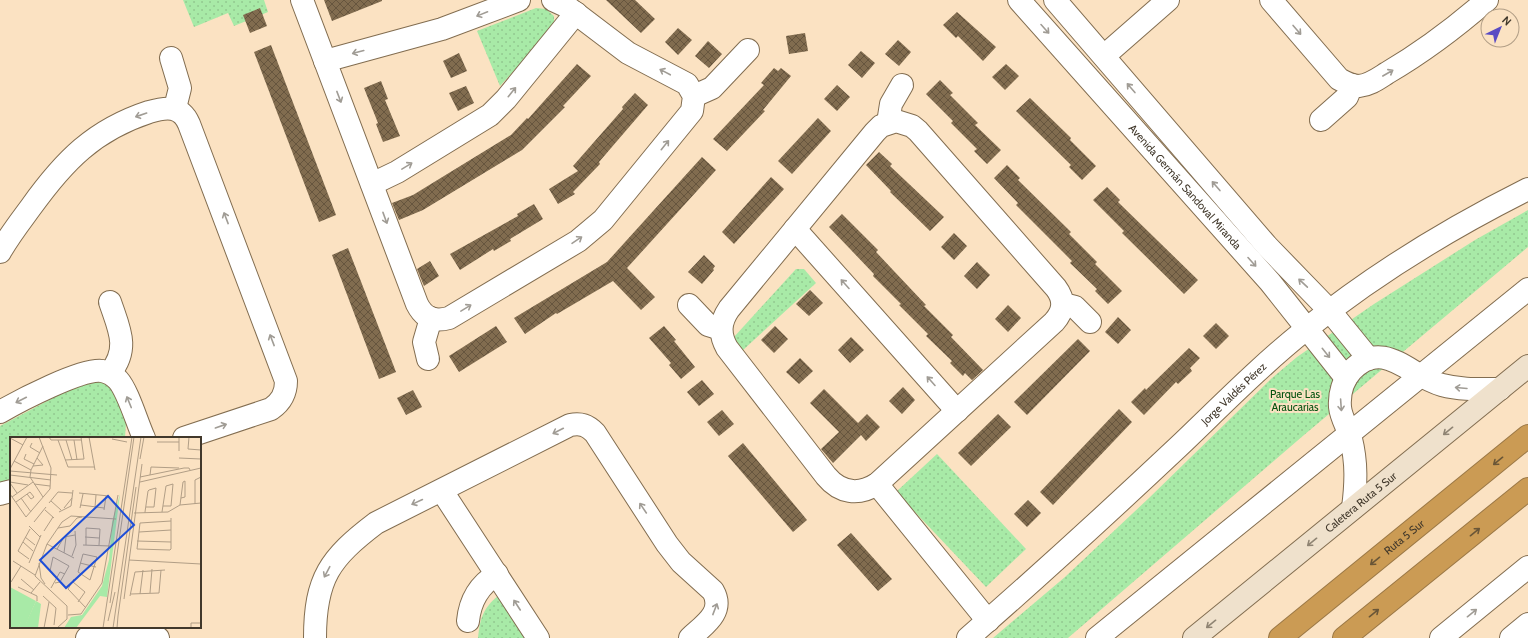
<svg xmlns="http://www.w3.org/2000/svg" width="1528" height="638" viewBox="0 0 1528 638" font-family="Cabin,sans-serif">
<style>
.grass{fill:url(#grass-dots)}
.building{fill:url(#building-cross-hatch)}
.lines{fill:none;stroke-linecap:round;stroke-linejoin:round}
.minor-casing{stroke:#826d50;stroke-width:24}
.tertiary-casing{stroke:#826d50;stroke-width:24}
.secondary-casing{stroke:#826d50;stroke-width:24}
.motorway-casing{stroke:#9b7846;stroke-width:24}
.minor{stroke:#fff;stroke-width:22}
.tertiary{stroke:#fff;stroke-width:22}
.secondary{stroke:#efe1cc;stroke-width:22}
.motorway{stroke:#cb9b54;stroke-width:22}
.oneway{stroke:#a09c95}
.oneway2{stroke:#8f8473}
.oneway3{stroke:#6a5637}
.labels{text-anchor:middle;stroke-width:4;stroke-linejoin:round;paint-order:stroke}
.street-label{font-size:11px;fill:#41382b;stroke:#fbe2c2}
.park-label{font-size:11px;fill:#055311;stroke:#fbe2c2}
.inset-road{fill:none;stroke:#b19e86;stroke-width:1}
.view{fill:#1d4ed8;fill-opacity:0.15;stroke:#1d4ed8;stroke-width:2}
.inset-edge{fill:none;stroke:#41382b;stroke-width:2}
</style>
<defs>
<pattern id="grass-dots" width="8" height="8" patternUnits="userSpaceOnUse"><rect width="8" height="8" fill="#a8eaa7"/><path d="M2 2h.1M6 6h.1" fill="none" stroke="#92c990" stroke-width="1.8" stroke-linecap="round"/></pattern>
<pattern id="building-cross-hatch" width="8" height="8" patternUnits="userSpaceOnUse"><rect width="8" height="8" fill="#816c4f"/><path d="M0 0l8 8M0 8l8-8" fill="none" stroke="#66553e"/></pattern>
</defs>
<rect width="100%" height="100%" fill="#fbe2c2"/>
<!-- grass -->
<g class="grass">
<path d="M183 0H264L268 12 234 26 228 13 194 27Z"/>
<path d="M536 8 546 9 554 16V27L500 86 477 31Z"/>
<path d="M1528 210V247L1304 435 1068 638H993L1065 577 1149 498 1272 378 1297 357 1374 304 1475 240Z"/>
<path d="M796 269H804L816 283 742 351 734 337Z"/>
<path d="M102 379 112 388 126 422 125 438H11V480L0 483V426L85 381Z"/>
<path d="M937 454 1026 549 986 587 896 492Z"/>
<path d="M499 595 525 638H478C480 618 483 608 499 595Z"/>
</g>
<!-- building -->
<g class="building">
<path d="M324 0H382V1L332 21Z"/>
<path d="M606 0H635L655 19 641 33Z"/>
<path d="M260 8 267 26 250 33 243 15Z"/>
<path d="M957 12 996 47 983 61 958 36 956 38 943 25Z"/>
<path d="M678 28 692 40 678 55 665 42Z"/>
<path d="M805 33 808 51 789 54 786 36Z"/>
<path d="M898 40 911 52 899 66 885 54Z"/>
<path d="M708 41 722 54 709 68 695 56Z"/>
<path d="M271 45 336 215 319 222 254 52Z"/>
<path d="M861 51 875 63 862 78 848 65Z"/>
<path d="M459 53 467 71 451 78 443 61Z"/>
<path d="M577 64 591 76 563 106 565 107 522 150 423 210 399 220 392 203 413 195 511 135 527 118 528 119Z"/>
<path d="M1006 64 1019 76 1005 90 992 77Z"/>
<path d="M774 68 778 71 781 68 791 76 763 110 765 111 727 151 713 139 764 85 761 83Z"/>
<path d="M940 80 953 93 950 95 978 123 975 125 1001 150 987 164 974 151 977 149 951 123 953 121 926 94Z"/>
<path d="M381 81 388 99 385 100 400 136 383 142 376 124 378 123 364 88Z"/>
<path d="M837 85 850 97 837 111 824 99Z"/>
<path d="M466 86 474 103 458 111 449 93Z"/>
<path d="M635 93 648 105 599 162 600 164 573 192 575 194 558 204 549 189 578 171 573 166 623 109 622 107Z"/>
<path d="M1030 98 1071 138 1070 140 1096 166 1082 180 1069 167 1071 165 1016 111Z"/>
<path d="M818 118 831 131 792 174 778 161Z"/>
<path d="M879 152 892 164 890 166 944 217 930 231 890 192 891 191 866 165Z"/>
<path d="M702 157 716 170 627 268 655 297 641 310 613 281 557 314 556 313 525 334 514 318 607 262Z"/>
<path d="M1007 165 1020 178 1018 180 1071 232 1069 234 1097 262 1095 264 1122 291 1108 304 1095 291 1097 289 1070 263 1072 261 1016 205 1018 203 994 178Z"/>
<path d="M771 177 784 189 734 244 722 232Z"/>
<path d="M1107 187 1120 200 1118 202 1198 280 1184 294 1122 233 1124 231 1093 200Z"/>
<path d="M534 204 543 219 510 239 511 241 494 251 493 249 460 270 450 254 518 216 517 214Z"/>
<path d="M842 214 878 250 876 252 926 305 924 306 953 335 951 337 983 370 972 380 965 373 963 376 950 363 952 361 926 336 928 334 899 305 901 304 873 276 874 274 829 227Z"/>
<path d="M954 233 967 246 954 260 941 247Z"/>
<path d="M348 248 396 372 379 379 332 255Z"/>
<path d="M704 255 715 266 713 269 714 270 702 284 688 272Z"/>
<path d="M430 261 439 276 424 286 417 269Z"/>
<path d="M977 262 990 275 977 289 964 276Z"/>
<path d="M810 290 823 303 809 316 796 304Z"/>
<path d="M1008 305 1021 318 1008 332 995 319Z"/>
<path d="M1118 317 1131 330 1118 344 1105 332Z"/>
<path d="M1216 323 1229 336 1216 349 1203 336Z"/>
<path d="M496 326 507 342 459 372 449 356Z"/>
<path d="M664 326 676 340 674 341 695 367 681 379 669 365 671 363 649 338Z"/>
<path d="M775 326 788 339 774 353 761 340Z"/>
<path d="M851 337 864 350 850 363 838 350Z"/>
<path d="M1078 339 1090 351 1027 415 1014 402Z"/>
<path d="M1189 348 1200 358 1190 368 1192 371 1178 384 1176 382 1144 415 1131 402 1145 388 1146 390Z"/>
<path d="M800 358 813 371 799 384 786 372Z"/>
<path d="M702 380 714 394 699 406 687 392Z"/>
<path d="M903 387 915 400 902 414 889 401Z"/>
<path d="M824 389 858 423 867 414 880 427 866 441 861 435 833 463 821 449 839 432 810 403Z"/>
<path d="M413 390 422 407 406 415 397 398Z"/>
<path d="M1119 409 1132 422 1053 505 1040 492Z"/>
<path d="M722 410 734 424 719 436 707 422Z"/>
<path d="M998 414 1011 427 971 466 958 453Z"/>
<path d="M743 443 807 520 793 532 728 456Z"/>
<path d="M1028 500 1041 513 1027 527 1014 514Z"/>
<path d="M851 533 892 579 878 591 837 545Z"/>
</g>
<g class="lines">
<!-- minor casing -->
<g class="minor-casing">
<g id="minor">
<path d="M302 0 417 304C424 318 434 322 449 318L578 241 603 220 692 111 694 96 687 84 628 53 566 6 553 0"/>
<path id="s1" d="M1019 0 1270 282 1346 378"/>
<path d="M1055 0 1267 246 1330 311 1369 359"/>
<path d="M1271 0 1339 79C1346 83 1352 86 1359 86 1370 85 1379 78 1387 73 1423 52 1456 27 1487 0"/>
<path d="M1104 56 1168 0"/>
<path d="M171 58 180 88 175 108"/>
<path d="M325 61 442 29 519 0"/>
<path d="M694 96 712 88 748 50"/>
<path d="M1321 120 1347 97 1352 85"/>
<path d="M896 121 912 126 918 131 1056 288C1065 300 1064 311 1054 322L877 484C858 496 840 493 826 476L727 348C719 334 720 322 729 309L875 132 881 126Z"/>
<path d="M888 123 891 104 902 85"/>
<path d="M372 184 397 172 490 115 506 99 576 13"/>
<path d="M795 229 957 411"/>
<path d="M0 252C9 236 20 222 31 207 64 161 94 130 149 112 166 107 181 105 189 124L286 381C286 394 281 402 271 409L184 438"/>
<path d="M110 302C119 329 130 348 110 373"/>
<path d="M1063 304 1075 307 1090 322"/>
<path d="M689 305 708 325 721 329"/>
<path d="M428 359 424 342 431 318"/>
<path d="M0 412C19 401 82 368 102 371 108 372 113 375 118 380 128 391 137 423 144 438"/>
<path d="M877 484 988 621"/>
<path d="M442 491 538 638"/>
<path d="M0 494 11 491"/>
<path d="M1353 508C1356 484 1357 463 1351 439 1348 428 1341 418 1340 407 1339 394 1343 380 1352 370 1384 337 1410 377 1442 385 1461 390 1480 389 1500 389"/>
<path d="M468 621C470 600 479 585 497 574"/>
<path d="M87 638C113 632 133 621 158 638"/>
<path d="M315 638C315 578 330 558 376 523L570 425C581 423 587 425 595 433L667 544 681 562 713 591C725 612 704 625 690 638"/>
<path id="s2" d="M968 638C1039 576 1109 512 1177 448 1219 408 1260 366 1305 330 1373 275 1450 228 1528 189"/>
<path d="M1097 638 1528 289"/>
<path d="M1511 638 1528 624"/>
</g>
</g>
<!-- tertiary casing -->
<g class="tertiary-casing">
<path id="tertiary" d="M1441 638 1528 567"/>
</g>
<!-- secondary casing -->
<g class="secondary-casing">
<g id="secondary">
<path id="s3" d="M1194 638 1528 366"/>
</g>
</g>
<!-- motorway casing -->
<g class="motorway-casing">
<g id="motorway">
<path id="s4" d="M1280 638 1528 436"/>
<path d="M1344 638 1528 489"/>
</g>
</g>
<!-- minor -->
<use href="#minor" class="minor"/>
<!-- tertiary -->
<use href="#tertiary" class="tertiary"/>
<!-- secondary -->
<use href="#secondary" class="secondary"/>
<!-- motorway -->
<use href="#motorway" class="motorway"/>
</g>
<!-- one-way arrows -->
<defs><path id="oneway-shaft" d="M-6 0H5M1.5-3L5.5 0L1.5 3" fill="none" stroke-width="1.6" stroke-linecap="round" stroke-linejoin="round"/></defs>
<g class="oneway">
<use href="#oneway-shaft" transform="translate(482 14) rotate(158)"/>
<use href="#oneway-shaft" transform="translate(1045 29) rotate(48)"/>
<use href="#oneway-shaft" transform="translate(1297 30) rotate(49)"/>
<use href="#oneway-shaft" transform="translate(358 52) rotate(165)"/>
<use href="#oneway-shaft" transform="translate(665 72) rotate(-152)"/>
<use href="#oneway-shaft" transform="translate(1388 73) rotate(-30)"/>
<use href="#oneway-shaft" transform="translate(1131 88) rotate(-131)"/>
<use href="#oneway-shaft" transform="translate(512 92) rotate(-51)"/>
<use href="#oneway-shaft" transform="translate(339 97) rotate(69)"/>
<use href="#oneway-shaft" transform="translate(141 115) rotate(161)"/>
<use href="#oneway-shaft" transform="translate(665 145) rotate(-51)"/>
<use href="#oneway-shaft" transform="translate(407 166) rotate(-31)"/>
<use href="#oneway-shaft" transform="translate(1216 186) rotate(-131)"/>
<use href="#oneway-shaft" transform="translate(226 218) rotate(-111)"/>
<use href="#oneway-shaft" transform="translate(385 218) rotate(70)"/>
<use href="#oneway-shaft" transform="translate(577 240) rotate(-34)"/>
<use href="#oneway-shaft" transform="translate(1252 262) rotate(48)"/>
<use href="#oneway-shaft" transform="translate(1303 283) rotate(-137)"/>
<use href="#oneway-shaft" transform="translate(845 284) rotate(-132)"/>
<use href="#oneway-shaft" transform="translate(466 308) rotate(-31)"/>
<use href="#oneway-shaft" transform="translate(272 340) rotate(-111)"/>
<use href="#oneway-shaft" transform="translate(1326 353) rotate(51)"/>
<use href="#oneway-shaft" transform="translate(931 381) rotate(-132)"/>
<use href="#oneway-shaft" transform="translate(1461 388) rotate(-175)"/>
<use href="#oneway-shaft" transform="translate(21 400) rotate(153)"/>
<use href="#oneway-shaft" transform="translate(129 402) rotate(-112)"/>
<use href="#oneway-shaft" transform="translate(1341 405) rotate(86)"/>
<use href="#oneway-shaft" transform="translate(221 426) rotate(-19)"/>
<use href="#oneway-shaft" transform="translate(558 431) rotate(153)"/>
<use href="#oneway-shaft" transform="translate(417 502) rotate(155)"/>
<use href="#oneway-shaft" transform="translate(643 508) rotate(-124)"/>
<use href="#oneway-shaft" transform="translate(327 572) rotate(118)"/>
<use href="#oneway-shaft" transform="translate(517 605) rotate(-123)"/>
<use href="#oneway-shaft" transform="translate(715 609) rotate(-69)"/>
<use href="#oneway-shaft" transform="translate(1472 613) rotate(-39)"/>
</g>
<g class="oneway2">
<use href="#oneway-shaft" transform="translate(1448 431) rotate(141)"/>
<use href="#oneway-shaft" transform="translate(1312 542) rotate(141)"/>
<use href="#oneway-shaft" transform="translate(1211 624) rotate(141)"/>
</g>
<g class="oneway3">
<use href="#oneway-shaft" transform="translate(1498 461) rotate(141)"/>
<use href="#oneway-shaft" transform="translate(1475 532) rotate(-39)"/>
<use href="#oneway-shaft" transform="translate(1375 561) rotate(141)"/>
<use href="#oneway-shaft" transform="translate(1374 613) rotate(-39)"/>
</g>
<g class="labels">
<!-- street labels -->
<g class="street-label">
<text dy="4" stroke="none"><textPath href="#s1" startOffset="250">Avenida Germán Sandoval Miranda</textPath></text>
<text dy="4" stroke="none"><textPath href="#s2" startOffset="361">Jorge Valdés Pérez</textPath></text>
<text dy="4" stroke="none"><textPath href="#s3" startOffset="215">Caletera Ruta 5 Sur</textPath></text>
<text dy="4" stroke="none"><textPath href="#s4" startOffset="160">Ruta 5 Sur</textPath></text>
</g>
<!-- park labels -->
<g class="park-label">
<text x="1295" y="398">Parque Las<tspan x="1295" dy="13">Araucarias</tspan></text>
</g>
</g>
<!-- overview -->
<g transform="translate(10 437)">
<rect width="191" height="191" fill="#fbe2c2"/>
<path d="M110 57 97 160 90 159 66 191H54L61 180 72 178 92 149 99 123 102 85ZM0 150 26 164 16 187 11 185 8 191H0Z" fill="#a8eaa7"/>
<path d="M26 164 31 167 28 191H8L11 184 16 186Z" fill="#a8eaa7"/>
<path class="inset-road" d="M39 0 41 3H71M79 0 85 33M169 0V14M179 0 178 12 191 13M0 1 13 8M102 2 117 5M48 3 58 30H84M56 3 62 23M64 3 67 23M147 5H169M22 6 20 10 30 16M16 17 14 22 24 27M169 21 191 22M130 22 134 0M55 23 74 22 71 0M4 24 21 33M23 29 33 28 27 21M0 32 17 0M0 34 47 38M0 38 41 43M140 38 141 30 169 31M130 40 174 31H179L180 33M0 45 18 48M130 45 191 31M0 46 7 56M24 47 40 49M69 56 99 59M0 57 16 80 40 52 41 31 29 0M2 60 23 45M33 60 20 40 21 33 33 9M11 61 21 75M41 64 51 73M6 65 20 55 24 60 21 62 17 57M39 66 48 55 62 56M185 67V43L191 40M71 68 94 71M170 68 173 45 175 44V60L171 61M85 70 86 58M54 71 62 61M70 71 73 57M35 73 44 81M94 73 96 59M49 75 61 69 63 53M152 75 156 49 163 47 161 69H153M124 76 158 75 170 68 191 66M135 76V75L138 54 139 53 146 51 144 70H136M161 81V112L160 113 127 112 130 86 161 84M24 85 36 70M19 89 30 100M48 91 60 89 67 81 72 80M34 94 43 80M129 95 161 93M15 100 25 108M75 100 89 101M127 104 161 105M13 105 23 114M37 107 64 121M73 108 100 109M76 108V91L90 92 89 108M47 112 54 100 65 98M8 114 20 92M8 114 19 122M54 116 56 100M73 117 87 120 80 143 68 135ZM62 119 66 108 65 94M119 123 191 127M3 124 25 138M19 126 31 98M29 126 31 141 35 147M70 126 86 130M11 142 24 153M64 142 58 152 76 171M1 145 11 129M63 145 75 155 68 165M45 146 50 145 59 129 43 120 40 134 47 142M8 150 27 159V164M41 151 50 135 55 137M21 156 30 145M140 156 142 132M121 157 149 156 151 133M130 157 133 133M33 159 46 171 44 188M120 159 125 135 155 133M114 162 132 27M100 166 124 0M58 178 71 177 92 146 108 58M108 179 126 50M98 184 105 155M34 191 39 165M47 191 57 182V169L25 139 37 107 52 85 61 79 106 82M93 191 122 0M103 191 131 0M107 191 108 179M181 191V186H191"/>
<path class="view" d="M98 59 124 88 56 151 30 123Z"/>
<rect width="191" height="191" class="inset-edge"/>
</g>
<!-- north arrow -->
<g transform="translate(1500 28) rotate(43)"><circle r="19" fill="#fbe2c2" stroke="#b19e86"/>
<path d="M0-3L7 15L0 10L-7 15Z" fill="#594bc3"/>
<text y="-6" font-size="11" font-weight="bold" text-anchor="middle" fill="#41382b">N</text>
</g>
</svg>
